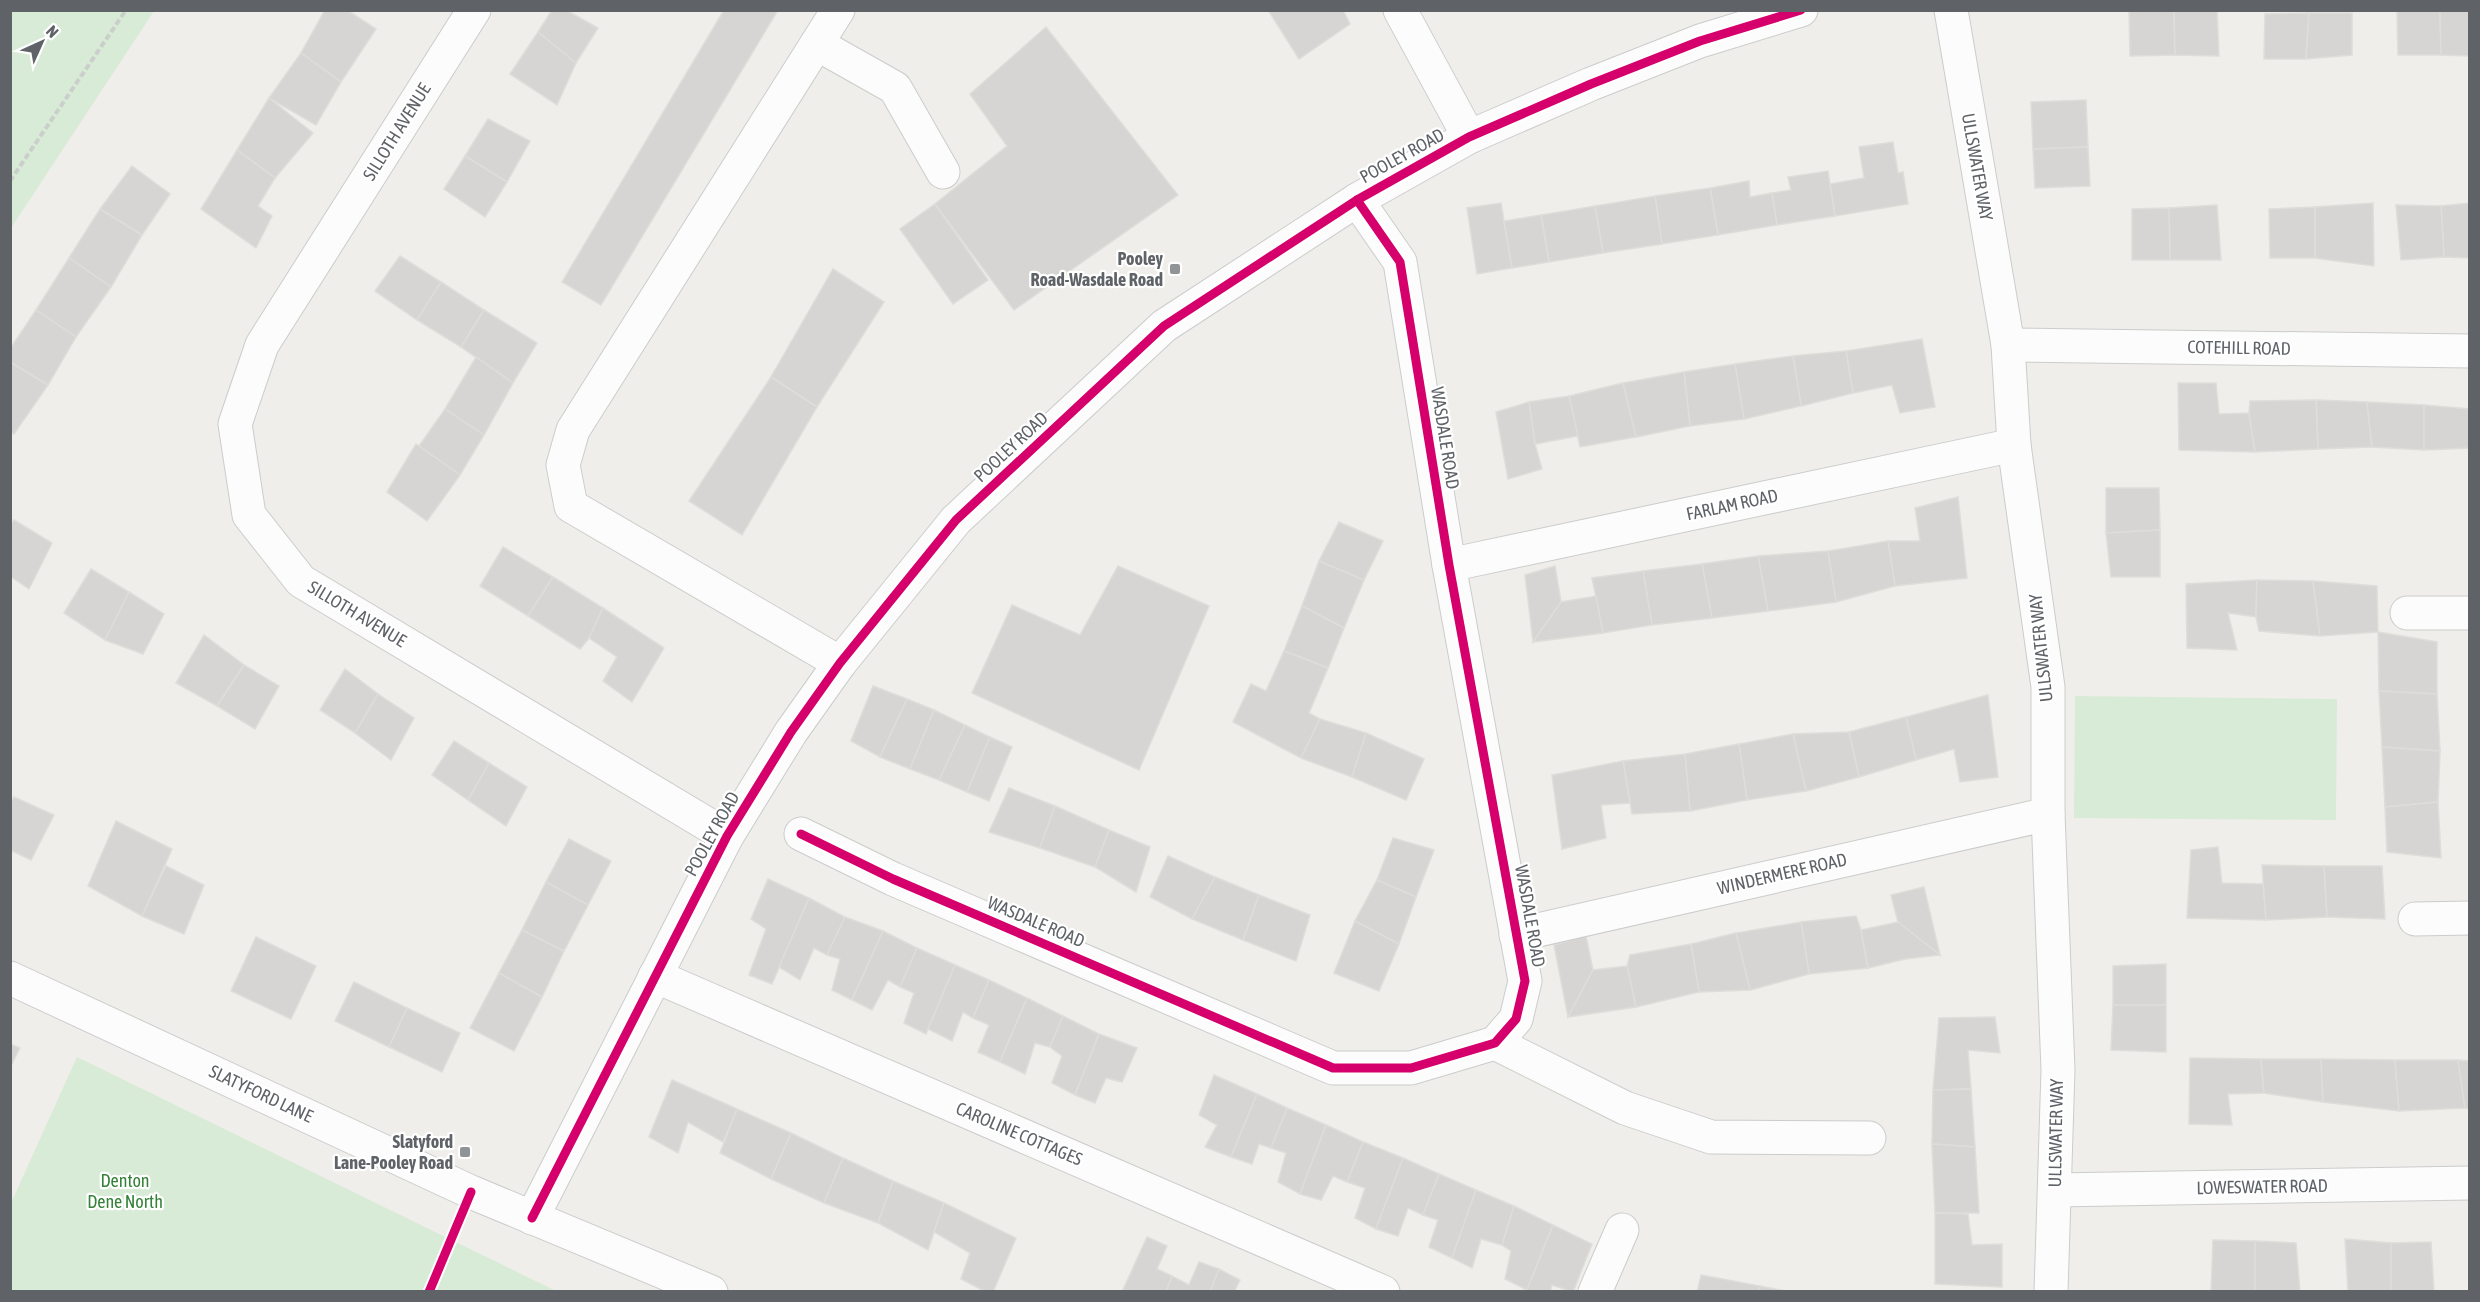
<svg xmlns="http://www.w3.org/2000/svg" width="2480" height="1302" viewBox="0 0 2480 1302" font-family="'Asap Condensed',sans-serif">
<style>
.green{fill:#d8ebd6}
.building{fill:#d6d5d3;stroke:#deddd9;stroke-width:1.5}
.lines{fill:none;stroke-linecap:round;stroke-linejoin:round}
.minor-casing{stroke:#cbcccc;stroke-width:35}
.path{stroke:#cacfcc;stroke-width:4;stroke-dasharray:6 3;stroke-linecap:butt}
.minor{stroke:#fdfcfc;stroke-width:33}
.cycleway-casing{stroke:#fff;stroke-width:13}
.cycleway{stroke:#d6006c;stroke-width:9}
.poi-dot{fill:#919496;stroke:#fff;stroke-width:2}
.labels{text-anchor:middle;stroke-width:4.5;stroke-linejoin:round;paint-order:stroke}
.street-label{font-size:18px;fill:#5f6368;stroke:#fff}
.poi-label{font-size:18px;font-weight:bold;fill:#5f6368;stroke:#fff;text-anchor:end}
.park-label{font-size:18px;fill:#348238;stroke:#fff}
</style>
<rect width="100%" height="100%" fill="#efeeea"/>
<!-- green -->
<g class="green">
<path d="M11 10 154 11 11 228 10 11Z"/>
<path d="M2075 696 2337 699 2336 820 2074 818Z"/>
<path d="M77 1057 556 1291H11V1203Z"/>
</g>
<!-- building -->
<g class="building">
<path d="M325 10H347L376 29 341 82 301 53Z"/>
<path d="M552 10H566L598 28 576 63 538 32Z"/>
<path d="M724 10H778L601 305 562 282Z"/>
<path d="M1268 10H1343L1350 24 1299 59Z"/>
<path d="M2129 10H2174L2175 55 2130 56Z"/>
<path d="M2174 10H2217L2219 56 2175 55Z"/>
<path d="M2397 10H2440L2441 55H2398Z"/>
<path d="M2440 10H2470V56L2441 55Z"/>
<path d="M2309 13 2306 59H2264L2265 14Z"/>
<path d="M2309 13H2352V55L2306 59Z"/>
<path d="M1046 27 1178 195 1014 310 935 204 1007 146 970 94Z"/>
<path d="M538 32 576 63 557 105 510 74Z"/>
<path d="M301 53 341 82 316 125 269 98Z"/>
<path d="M269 98 313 133 275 178 237 150Z"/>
<path d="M2086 100 2088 147 2033 149 2031 102Z"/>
<path d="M488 119 530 141 507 182 465 156Z"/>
<path d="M1893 142 1898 173 1903 172 1908 204 1835 216 1830 184 1864 178 1859 147Z"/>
<path d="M2088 147 2090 186 2035 188 2033 149Z"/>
<path d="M237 150 275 178 258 206 272 216 256 248 201 209Z"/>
<path d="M465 156 507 182 485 217 444 189Z"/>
<path d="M132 166 170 194 142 235 100 209Z"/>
<path d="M1828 171 1835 216 1777 225 1772 193 1791 190 1788 177Z"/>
<path d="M1749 181 1750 197 1772 193 1777 225 1718 235 1710 188Z"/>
<path d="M1710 188 1718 235 1662 244 1655 196Z"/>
<path d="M1655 196 1662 244 1603 253 1595 206Z"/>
<path d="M1501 203 1512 268 1477 274 1467 208Z"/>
<path d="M2373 203 2374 266 2315 258V207Z"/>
<path d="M2470 203V258L2444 257 2441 206Z"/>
<path d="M935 204 988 280 953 304 900 229Z"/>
<path d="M2217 205 2221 260H2170L2169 208Z"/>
<path d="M2396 205 2441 206 2444 257 2401 260Z"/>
<path d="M1595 206 1603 253 1549 262 1541 215Z"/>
<path d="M2315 207V258H2270L2269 209Z"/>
<path d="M2169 208 2170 260H2132V209Z"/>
<path d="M100 209 142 235 111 287 69 258Z"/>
<path d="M1541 215 1549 262 1512 268 1504 221Z"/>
<path d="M400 256 441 282 417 320 375 291Z"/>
<path d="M69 258 111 287 76 337 36 310Z"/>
<path d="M833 269 884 302 817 407 771 377Z"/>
<path d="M441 282 484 310 461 347 417 320Z"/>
<path d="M36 310 76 337 48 385 10 362V349Z"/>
<path d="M484 310 537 343 513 383 461 347Z"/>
<path d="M1922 339 1935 407 1900 413 1892 385 1853 393 1846 351Z"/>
<path d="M1846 351 1853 393 1801 406 1793 356Z"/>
<path d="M1793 356 1801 406 1744 419 1735 364Z"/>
<path d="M476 357 513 383 484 435 445 409Z"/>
<path d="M10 362 48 385 14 434 10 431Z"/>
<path d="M1735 364 1744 419 1690 426 1684 372Z"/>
<path d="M1684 372 1690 426 1636 437 1623 383Z"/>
<path d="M771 377 817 407 742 535 689 501Z"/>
<path d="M1623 383 1636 437 1580 447 1569 396Z"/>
<path d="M2178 383H2216L2219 414 2249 413 2255 452 2179 450Z"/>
<path d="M1569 396 1578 436 1535 444 1529 402Z"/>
<path d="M2316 400 2367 402 2372 447 2318 449Z"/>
<path d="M2316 400 2318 449 2255 452 2249 413 2250 401Z"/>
<path d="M1529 402 1535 444 1542 469 1508 479 1496 412Z"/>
<path d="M2367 402 2424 405V450L2372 447Z"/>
<path d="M2424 405 2470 409V448L2424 450Z"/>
<path d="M445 409 484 435 460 475 419 446Z"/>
<path d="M416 444 460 475 427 521 387 492Z"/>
<path d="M2106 488H2159L2160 530 2106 533Z"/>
<path d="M1958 497 1967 578 1895 586 1888 541H1920L1915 508Z"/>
<path d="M14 520 52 543 29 589 10 576V527Z"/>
<path d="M1339 522 1383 541 1364 580 1319 561Z"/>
<path d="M2160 530V577H2111L2106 533Z"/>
<path d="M1888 541 1895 586 1836 602 1828 551Z"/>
<path d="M503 547 553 577 528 616 480 586Z"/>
<path d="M1828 551 1836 602 1768 611 1758 556Z"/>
<path d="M1758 556 1768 611 1712 618 1702 564Z"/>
<path d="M1319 561 1364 580 1344 628 1302 606Z"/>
<path d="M1702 564 1712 618 1652 625 1643 571Z"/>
<path d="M1118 566 1209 606 1139 770 972 693 1012 605 1080 635Z"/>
<path d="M1555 566 1561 602 1533 642 1525 575Z"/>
<path d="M91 569 129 592 105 640 64 613Z"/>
<path d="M1643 571 1652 625 1603 633 1592 578Z"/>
<path d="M553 577 603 608 589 638 580 649 528 616Z"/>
<path d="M2257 580 2256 617 2228 613 2237 650 2187 648 2186 584Z"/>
<path d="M2257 580 2313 581 2320 636 2259 631 2256 617Z"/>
<path d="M2313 581 2377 586 2378 632 2320 636Z"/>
<path d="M129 592 164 614 143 654 105 640Z"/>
<path d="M1596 596 1603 633 1533 642 1561 602Z"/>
<path d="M1302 606 1344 628 1328 668 1284 651Z"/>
<path d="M603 608 664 648 632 702 603 681 617 657 589 638Z"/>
<path d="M2378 632 2437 642V694L2379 691Z"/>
<path d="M204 635 244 665 217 706 176 683Z"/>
<path d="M1284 651 1328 668 1309 713 1320 719 1301 758 1233 722 1251 684 1266 691Z"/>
<path d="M244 665 279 686 255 729 217 706Z"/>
<path d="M345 669 378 694 355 733 320 710Z"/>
<path d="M873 686 907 699 880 757 851 741Z"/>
<path d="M2379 691 2437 694 2440 751 2382 747Z"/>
<path d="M378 694 414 718 391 760 355 733Z"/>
<path d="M1988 695 1998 777 1960 782 1954 749 1916 760 1906 717Z"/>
<path d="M907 699 934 710 910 769 880 757Z"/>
<path d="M934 710 965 725 939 780 910 769Z"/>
<path d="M1906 717 1916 760 1859 777 1849 732Z"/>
<path d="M1320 719 1366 733 1352 777 1301 758Z"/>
<path d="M965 725 990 737 967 792 939 780Z"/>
<path d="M1849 732 1859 777 1806 791 1793 734Z"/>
<path d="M1366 733 1424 759 1406 800 1352 777Z"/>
<path d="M1793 734 1806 791 1747 800 1739 744Z"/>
<path d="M990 737 1012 747 989 801 967 792Z"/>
<path d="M454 741 489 763 468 800 432 775Z"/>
<path d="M1739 744 1747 800 1690 811 1685 754Z"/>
<path d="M2382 747 2440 751 2438 802 2385 807Z"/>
<path d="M1685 754 1690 811 1632 814 1623 761Z"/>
<path d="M1623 761 1630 803 1601 805 1606 838 1562 849 1552 775Z"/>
<path d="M489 763 527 787 506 826 468 800Z"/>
<path d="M1009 788 1055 806 1040 848 989 832Z"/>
<path d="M14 797 54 815 31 860 10 850V805Z"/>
<path d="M2438 802 2441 858 2387 852 2385 807Z"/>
<path d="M1055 806 1109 830 1095 867 1040 848Z"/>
<path d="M116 821 172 849 142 916 88 886Z"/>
<path d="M1109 830 1150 847 1136 892 1095 867Z"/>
<path d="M1393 838 1434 850 1416 897 1377 880Z"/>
<path d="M569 839 611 861 588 905 546 882Z"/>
<path d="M2218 847 2222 883 2263 884 2266 920 2187 918 2191 850Z"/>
<path d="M1168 856 1215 877 1192 919 1150 897Z"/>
<path d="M2262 865 2324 866 2327 917 2266 920Z"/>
<path d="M166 866 204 885 184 934 142 916Z"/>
<path d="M2324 866H2382L2385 919 2327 917Z"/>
<path d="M1215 877 1259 895 1243 940 1192 919Z"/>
<path d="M768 879 809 898 772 984 749 975 766 929 751 919Z"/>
<path d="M1377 880 1416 897 1399 944 1355 921Z"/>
<path d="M546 882 588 905 564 951 522 930Z"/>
<path d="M1924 887 1940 955 1898 922 1891 895Z"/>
<path d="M1259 895 1310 915 1296 961 1243 940Z"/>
<path d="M809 898 845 917 827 955 814 948 800 980 779 967Z"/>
<path d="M1856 916 1861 930 1868 968 1809 974 1801 922Z"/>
<path d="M845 917 883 931 852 1000 832 990 840 959 827 955Z"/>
<path d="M1355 921 1399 944 1379 991 1334 973Z"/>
<path d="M1801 922 1809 974 1750 990 1736 933Z"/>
<path d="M1898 922 1940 955 1905 959 1868 968 1861 930Z"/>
<path d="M522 930 564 951 542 997 499 973Z"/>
<path d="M883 931 917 948 900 987 888 980 872 1010 852 1000Z"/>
<path d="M1736 933 1750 990 1699 992 1691 944Z"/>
<path d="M1586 936 1593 970 1568 1017 1554 945Z"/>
<path d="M256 937 316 966 291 1019 231 991Z"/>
<path d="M1691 944 1699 992 1636 1007 1627 966 1630 955Z"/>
<path d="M917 948 955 965 926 1034 904 1023 914 993 900 987Z"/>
<path d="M2166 964V1005H2113V966Z"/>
<path d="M955 965 989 980 973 1018 963 1012 952 1041 928 1029Z"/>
<path d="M1627 966 1636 1007 1568 1017 1593 970Z"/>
<path d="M499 973 542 997 514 1051 470 1028Z"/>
<path d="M989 980 1027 998 1000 1062 978 1052 989 1025 973 1018Z"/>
<path d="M354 982 407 1008 389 1047 335 1021Z"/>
<path d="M1027 998 1063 1016 1050 1047 1035 1043 1025 1074 1000 1062Z"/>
<path d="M2113 1005H2166V1052L2111 1050Z"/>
<path d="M407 1008 460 1033 442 1072 389 1047Z"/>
<path d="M1063 1016 1099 1034 1075 1095 1052 1083 1062 1056 1050 1047Z"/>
<path d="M1995 1017 2000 1053 1968 1050 1971 1089 1933 1090 1939 1018Z"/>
<path d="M1099 1034 1137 1048 1122 1082 1106 1078 1095 1103 1075 1095Z"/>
<path d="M10 1044 20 1048 10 1068Z"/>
<path d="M2190 1058 2261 1059 2264 1093 2228 1094 2232 1125 2189 1124Z"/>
<path d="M2261 1059H2321L2323 1102 2264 1093Z"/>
<path d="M2321 1059 2395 1060 2399 1111 2323 1102Z"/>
<path d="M2395 1060H2458L2465 1108 2399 1111Z"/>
<path d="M2458 1060 2470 1061V1109L2465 1108Z"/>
<path d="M1214 1075 1257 1094 1231 1157 1205 1147 1217 1125 1199 1115Z"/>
<path d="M672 1080 737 1109 723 1142 688 1122 678 1153 649 1137Z"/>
<path d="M1971 1089 1975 1147 1932 1144 1933 1090Z"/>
<path d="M1257 1094 1287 1108 1271 1148 1259 1144 1252 1164 1231 1157Z"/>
<path d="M1287 1108 1326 1125 1300 1194 1278 1182 1286 1153 1271 1148Z"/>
<path d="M737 1109 791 1133 771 1179 720 1153Z"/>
<path d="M1326 1125 1363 1142 1347 1182 1333 1176 1321 1200 1300 1194Z"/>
<path d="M791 1133 843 1158 824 1203 771 1179Z"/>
<path d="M1363 1142 1403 1158 1376 1229 1355 1218 1365 1188 1347 1182Z"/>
<path d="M1932 1144 1975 1147 1979 1213H1935Z"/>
<path d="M843 1158 893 1181 878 1223 824 1203Z"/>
<path d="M1403 1158 1439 1174 1423 1215 1408 1208 1398 1236 1376 1229Z"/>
<path d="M1439 1174 1476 1190 1452 1258 1429 1247 1438 1220 1423 1215Z"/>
<path d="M893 1181 944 1203 928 1250 878 1223Z"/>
<path d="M1476 1190 1514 1206 1502 1245 1481 1239 1472 1268 1452 1258Z"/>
<path d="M944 1203 1016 1238 993 1292H986L961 1279 970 1253 934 1232Z"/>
<path d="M1514 1206 1553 1225 1527 1290 1505 1279 1511 1251 1502 1245Z"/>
<path d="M1935 1213 1968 1214 1972 1245 2002 1244V1287L1935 1284Z"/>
<path d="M1553 1225 1592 1244 1573 1292 1552 1285 1550 1292H1529L1527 1290Z"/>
<path d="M1147 1237 1167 1246 1157 1269 1172 1276 1166 1292H1122Z"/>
<path d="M2345 1239 2391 1243V1292H2348Z"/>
<path d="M2213 1240 2255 1241V1292H2211Z"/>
<path d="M2255 1241 2296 1243 2300 1292H2255Z"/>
<path d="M2431 1242 2434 1292H2391V1243Z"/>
<path d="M1199 1262 1219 1269 1210 1292H1166L1172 1276 1189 1285Z"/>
<path d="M1219 1269 1240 1280 1234 1292H1210Z"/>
<path d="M1701 1275 1760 1286 1759 1292H1697Z"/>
<path d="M1760 1286 1790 1292H1759Z"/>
</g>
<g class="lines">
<!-- minor casing -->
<g class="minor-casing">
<g id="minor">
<path d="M474 10 262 345 235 424 249 515 301 581 727 836"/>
<path d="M838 10 573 430 563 465 571 506 840 663"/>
<path d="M1400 10 1469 137"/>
<path d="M1951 10 2008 345 2014 445 2048 687V814L2058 1070 2051 1292"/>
<path d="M817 44 895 88 943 172"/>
<path d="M2008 345 2470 351"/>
<path d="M1449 565 2014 445"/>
<path d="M2407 613H2470"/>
<path d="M801 834 893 879 1333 1068H1411L1495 1043 1516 1019 1525 981 1449 565 1400 262 1357 200"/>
<path d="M2415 919 2470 918"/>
<path d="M1516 935 2048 814"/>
<path d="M655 976 1383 1292"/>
<path d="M10 978 471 1192 711 1292"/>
<path d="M1495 1043 1625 1108 1711 1137 1869 1138"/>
<path d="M2055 1190 2470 1183"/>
<path d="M532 1218 727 836 791 732 840 663 956 520 1164 326 1357 200 1469 137 1591 84 1700 41 1801 10"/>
<path d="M1595 1292 1622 1230"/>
</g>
</g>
<!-- path -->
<path class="path" d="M10 181 126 10"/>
<!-- minor -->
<use href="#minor" class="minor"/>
<!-- cycleway casing -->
<g class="cycleway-casing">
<g id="cycleway">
<path d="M801 834 893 879 1333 1068H1411L1495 1043 1516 1019 1525 981 1449 565 1400 262 1357 200"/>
<path d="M532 1218 727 836 791 732 840 663 956 520 1164 326 1357 200 1469 137 1591 84 1700 41 1801 10"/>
<path d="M429 1292 471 1192"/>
</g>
</g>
<!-- cycleway -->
<use href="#cycleway" class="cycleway"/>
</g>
<!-- markers -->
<g class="poi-dot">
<rect x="1169" y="263" width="12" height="12" rx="3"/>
<rect x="459" y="1146" width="12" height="12" rx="3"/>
</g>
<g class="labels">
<!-- street labels -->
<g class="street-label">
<text transform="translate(397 132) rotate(-58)" y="6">SILLOTH AVENUE</text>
<text transform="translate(1402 156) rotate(-29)" y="6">POOLEY ROAD</text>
<text transform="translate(1977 167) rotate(80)" y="6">ULLSWATER WAY</text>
<text transform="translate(2239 348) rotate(1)" y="6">COTEHILL ROAD</text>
<text transform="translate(1445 438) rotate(81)" y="6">WASDALE ROAD</text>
<text transform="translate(1011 447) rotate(-43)" y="6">POOLEY ROAD</text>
<text transform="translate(1732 505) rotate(-12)" y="6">FARLAM ROAD</text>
<text transform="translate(357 614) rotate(31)" y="6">SILLOTH AVENUE</text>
<text transform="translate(2041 648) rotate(-96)" y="6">ULLSWATER WAY</text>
<text transform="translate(712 834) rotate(-61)" y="6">POOLEY ROAD</text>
<text transform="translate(1782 874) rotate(-13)" y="6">WINDERMERE ROAD</text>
<text transform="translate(1530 916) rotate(80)" y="6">WASDALE ROAD</text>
<text transform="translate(1036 922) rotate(23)" y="6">WASDALE ROAD</text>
<text transform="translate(261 1094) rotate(25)" y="6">SLATYFORD LANE</text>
<text transform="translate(2056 1133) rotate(-89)" y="6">ULLSWATER WAY</text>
<text transform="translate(1019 1134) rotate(23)" y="6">CAROLINE COTTAGES</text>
<text transform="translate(2262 1187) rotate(-1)" y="6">LOWESWATER ROAD</text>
</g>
<!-- poi labels -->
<g class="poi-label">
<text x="1163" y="265">Pooley<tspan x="1163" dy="21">Road-Wasdale Road</tspan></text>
<text x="453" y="1148">Slatyford<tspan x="453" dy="21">Lane-Pooley Road</tspan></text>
</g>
<!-- park labels -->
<g class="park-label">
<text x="125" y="1187">Denton<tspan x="125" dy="21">Dene North</tspan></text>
</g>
</g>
<!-- border -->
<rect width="2480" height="1302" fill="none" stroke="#5f6368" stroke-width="24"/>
<!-- north arrow -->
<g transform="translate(42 42) rotate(45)" stroke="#ffffff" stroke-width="4.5" paint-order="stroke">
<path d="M0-4.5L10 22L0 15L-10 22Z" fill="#5f6368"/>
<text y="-9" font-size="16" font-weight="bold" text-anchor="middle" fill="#5f6368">N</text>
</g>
</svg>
